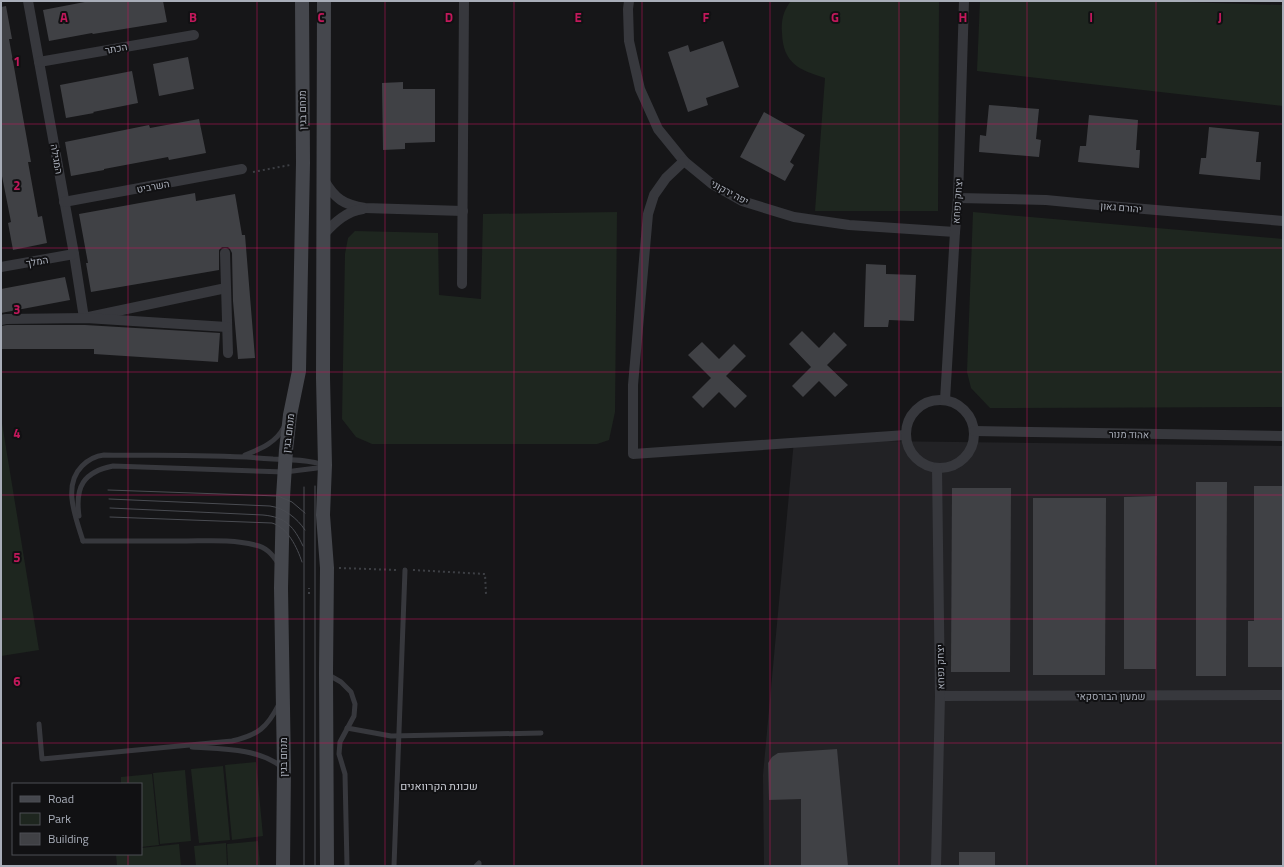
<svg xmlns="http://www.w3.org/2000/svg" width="1284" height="867" viewBox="0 0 1284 867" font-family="'Titillium Web',Heebo,sans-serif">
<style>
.built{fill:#222225}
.green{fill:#1e261f}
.building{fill:#404145}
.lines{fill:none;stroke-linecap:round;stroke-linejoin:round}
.path{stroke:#3d3f44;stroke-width:2;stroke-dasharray:2 3;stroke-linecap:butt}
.lane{stroke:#37383d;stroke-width:5}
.street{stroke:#37383d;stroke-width:10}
.secondary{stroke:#45474d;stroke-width:14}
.tram{stroke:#4a4c52;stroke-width:1}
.grid{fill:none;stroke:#c2185b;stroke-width:1;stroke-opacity:0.55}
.labels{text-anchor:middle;stroke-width:4;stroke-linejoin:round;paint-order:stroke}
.street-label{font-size:10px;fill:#a8adb8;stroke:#111113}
.neighbourhood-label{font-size:11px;fill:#c9ccd4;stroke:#111113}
.grid-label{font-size:13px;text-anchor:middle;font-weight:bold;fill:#c2185b;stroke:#111113;stroke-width:4;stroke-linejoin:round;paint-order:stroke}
</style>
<rect width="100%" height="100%" fill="#161618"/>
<!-- built -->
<path class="built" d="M794 440 1283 446V866H764L763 775Z"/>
<!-- green -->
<g class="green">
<path d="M791 1H939L938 211H815L825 78C800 70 783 64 782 33 781 21 783 11 791 1Z"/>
<path d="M980 1H1181V2L1283 5V106L977 71Z"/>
<path d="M617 212 615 412 609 440 597 444H372L356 437 342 419 345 254 348 238 355 231 438 233 439 295 481 299 483 214Z"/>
<path d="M973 212 1283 239V407L990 408 971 388 967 372Z"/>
<path d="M1 417 39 650 1 656Z"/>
<path d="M256 762 263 836 232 840 225 765Z"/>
<path d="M223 766 230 840 199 843 191 769Z"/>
<path d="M185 770 191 841 160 844 153 773Z"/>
<path d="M152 774 159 845 141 847V784H121V777Z"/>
<path d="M258 841 260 866H228L227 844Z"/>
<path d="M226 843 227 866H196L194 846Z"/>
<path d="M179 844 181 866H117L116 854H141V848Z"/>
</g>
<!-- building -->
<g class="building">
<path d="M90 1H163L167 22 93 34 92 33 49 41 43 10Z"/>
<path d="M6 6 12 39H9L31 162H28L38 217 42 216 47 243 13 250 8 223 11 222 1 171V7Z"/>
<path d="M723 41 739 87 706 98 708 105 688 112 668 52 688 45 690 52Z"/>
<path d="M188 57 194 89 159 96 153 64Z"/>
<path d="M132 71 138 103 93 112 94 113 66 118 60 85Z"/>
<path d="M403 82V89H435V142L405 143V149L383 150 382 83Z"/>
<path d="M989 105 1039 109 1036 139 1041 140 1039 157 979 152 980 135 986 136Z"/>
<path d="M764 112 805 135 790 162 794 165 785 181 740 157Z"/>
<path d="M1089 115 1138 120 1136 150H1140L1139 168 1078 162 1080 146H1086Z"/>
<path d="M199 119 206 153 169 160 168 157 104 169V170L71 176 65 142 149 125 150 128Z"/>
<path d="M1209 127 1259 132 1256 162H1261L1260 180 1199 174 1201 158H1206Z"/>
<path d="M195 193 196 201 235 194 242 235H245L255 358 238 359 233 301 232 253 230 249 228 247H222L219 250V270L91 292 86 263H88L79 214Z"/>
<path d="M866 264 886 265V274L916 275 914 321 889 320 888 327H864Z"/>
<path d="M65 277 70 300 1 313V289Z"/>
<path d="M7 325H85L220 333 218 362 94 354V349H1V326Z"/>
<path d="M802 331 819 348 834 332 847 345 827 365 848 385 835 397 819 381 803 397 792 386 811 367 789 344Z"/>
<path d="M702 342 719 359 734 344 746 356 726 376 747 396 735 408 719 392 703 408 692 397 711 378 688 355Z"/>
<path d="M1196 482H1227L1226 676H1196Z"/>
<path d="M1254 486H1283V667H1248V621H1254Z"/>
<path d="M952 488H1011L1010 672H951Z"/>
<path d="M1157 496 1156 669H1124V497Z"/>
<path d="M1033 498H1106L1105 675H1033Z"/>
<path d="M837 749 848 866H801V799L769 800 768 763 772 757 778 753Z"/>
<rect x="959" y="852" width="36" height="14"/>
</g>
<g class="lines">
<!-- path -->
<g class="path">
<path d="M253 172 290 165"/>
<path d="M339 568 397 570"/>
<path d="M413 570 485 574 486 594"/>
<path d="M309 594V588"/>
</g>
<!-- lane -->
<g class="lane">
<path d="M245 455C260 449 276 443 284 427"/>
<path d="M79 516C75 487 83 472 113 466L285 472 317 468 324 465"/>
<path d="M83 541C76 518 62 486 82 466 89 459 95 456 104 455 160 456 217 454 273 459 290 460 307 459 324 465"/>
<path d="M83 541C117 541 150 541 184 541 207 541 232 539 255 545 266 547 272 554 278 563"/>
<path d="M327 674 341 682 351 692 355 704 354 716 340 742 339 754 345 774 347 866"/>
<path d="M39 724 42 759 232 741C258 735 267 728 279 704"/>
<path d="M347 728 391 736 541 733"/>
<path d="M192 747C223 749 257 748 282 767"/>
<path d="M394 866 405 570"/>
<path d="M476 866 479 863V866"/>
</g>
<!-- street -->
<g class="street">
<path d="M28 1 74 254 84 318 226 288"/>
<path d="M629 1 628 9 629 41 640 89 658 129 684 161 712 184 742 201 794 217 849 225 955 232"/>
<path d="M39 62 194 35"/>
<path d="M684 161 666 178 654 195 648 214 633 385V454L906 435"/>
<path d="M324 180C335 199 344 205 365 208L463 211"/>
<path d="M958 198 1046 200 1098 205 1283 221"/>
<path d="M64 202 242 169"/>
<path d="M324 234C335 222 347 211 363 209"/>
<path d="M225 253 228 353"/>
<path d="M1 267 74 254"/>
<path d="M462 284 464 1"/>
<path d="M1 320 6 319 86 318 227 327"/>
<circle cx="940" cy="434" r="34"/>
<path d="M945 400 955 232 958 198 964 1"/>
<path d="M974 431 1283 436"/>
<path d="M940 696 1283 695"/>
<path d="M936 866 940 696 937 468"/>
</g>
<!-- secondary -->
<g class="secondary">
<path d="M324 1 323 378 325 465 323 515 327 568 326 673 327 866"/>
<path d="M283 866 284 768 281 588 283 497 286 450 290 415 299 371 303 163 302 1"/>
</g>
<!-- tram -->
<g class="tram">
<path d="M315 486V866"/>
<path d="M304 487V866"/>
<path d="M108 490 278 496 292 502 305 513"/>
<path d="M109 499 270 506C284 508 297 518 305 530"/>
<path d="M110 508 263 515C286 517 294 527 303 546"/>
<path d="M110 517 272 523C288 528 297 547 302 562"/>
</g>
</g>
<!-- grid -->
<path class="grid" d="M128 1V784M257 1V866M385 1V866M514 1V866M642 1V866M770 1V866M899 1V866M1027 1V866M1156 1V866M1 124H1283M1 248H1283M1 372H1283M1 495H1283M1 619H1283M1 743H1283M128 854V866"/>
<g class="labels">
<!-- street labels -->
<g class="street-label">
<text transform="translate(116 48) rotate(-10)" y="4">הכתר</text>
<text transform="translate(302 110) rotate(-91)" y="4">מנחם בגין</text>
<text transform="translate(57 159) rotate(80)" y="4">המגילה</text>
<text transform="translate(153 186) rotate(-11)" y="4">השרביט</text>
<text transform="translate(730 192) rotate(28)" y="4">יפה ירקוני</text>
<text transform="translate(957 201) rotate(-86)" y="4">יצחק נפחא</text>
<text transform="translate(1121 207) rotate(5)" y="4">יהורם גאון</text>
<text transform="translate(37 261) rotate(-10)" y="4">המלך</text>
<text transform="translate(288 433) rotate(-83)" y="4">מנחם בגין</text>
<text transform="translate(1129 434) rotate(1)" y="4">אהוד מנור</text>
<text transform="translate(940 667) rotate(-91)" y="4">יצחק נפחא</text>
<text x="1111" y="700">שמעון הבורסקאי</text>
<text transform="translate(283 757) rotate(-90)" y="4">מנחם בגין</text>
</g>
<!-- neighbourhood labels -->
<g class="neighbourhood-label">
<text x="439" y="790">שכונת הקרוואנים</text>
</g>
</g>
<g class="grid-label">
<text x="64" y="22">A</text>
<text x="193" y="22">B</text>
<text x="321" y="22">C</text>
<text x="449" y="22">D</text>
<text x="578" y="22">E</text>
<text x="706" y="22">F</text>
<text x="835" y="22">G</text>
<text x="963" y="22">H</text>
<text x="1091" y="22">I</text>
<text x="1220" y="22">J</text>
<text x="17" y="66">1</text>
<text x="17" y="190">2</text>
<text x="17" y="314">3</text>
<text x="17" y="438">4</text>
<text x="17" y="562">5</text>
<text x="17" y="686">6</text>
</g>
<!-- border -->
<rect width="1284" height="867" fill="none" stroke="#a8adb8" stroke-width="4"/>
<!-- legend -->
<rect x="12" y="783" width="130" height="72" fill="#111113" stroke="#4d4f55"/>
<rect x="20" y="796" width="20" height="6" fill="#45474d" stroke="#4d4f55"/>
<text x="48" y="803" font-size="12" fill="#a8adb8">Road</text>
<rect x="20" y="813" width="20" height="12" fill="#1e261f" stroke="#4d4f55"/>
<text x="48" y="823" font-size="12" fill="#a8adb8">Park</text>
<rect x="20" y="833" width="20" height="12" fill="#404145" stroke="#4d4f55"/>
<text x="48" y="843" font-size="12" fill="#a8adb8">Building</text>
</svg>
